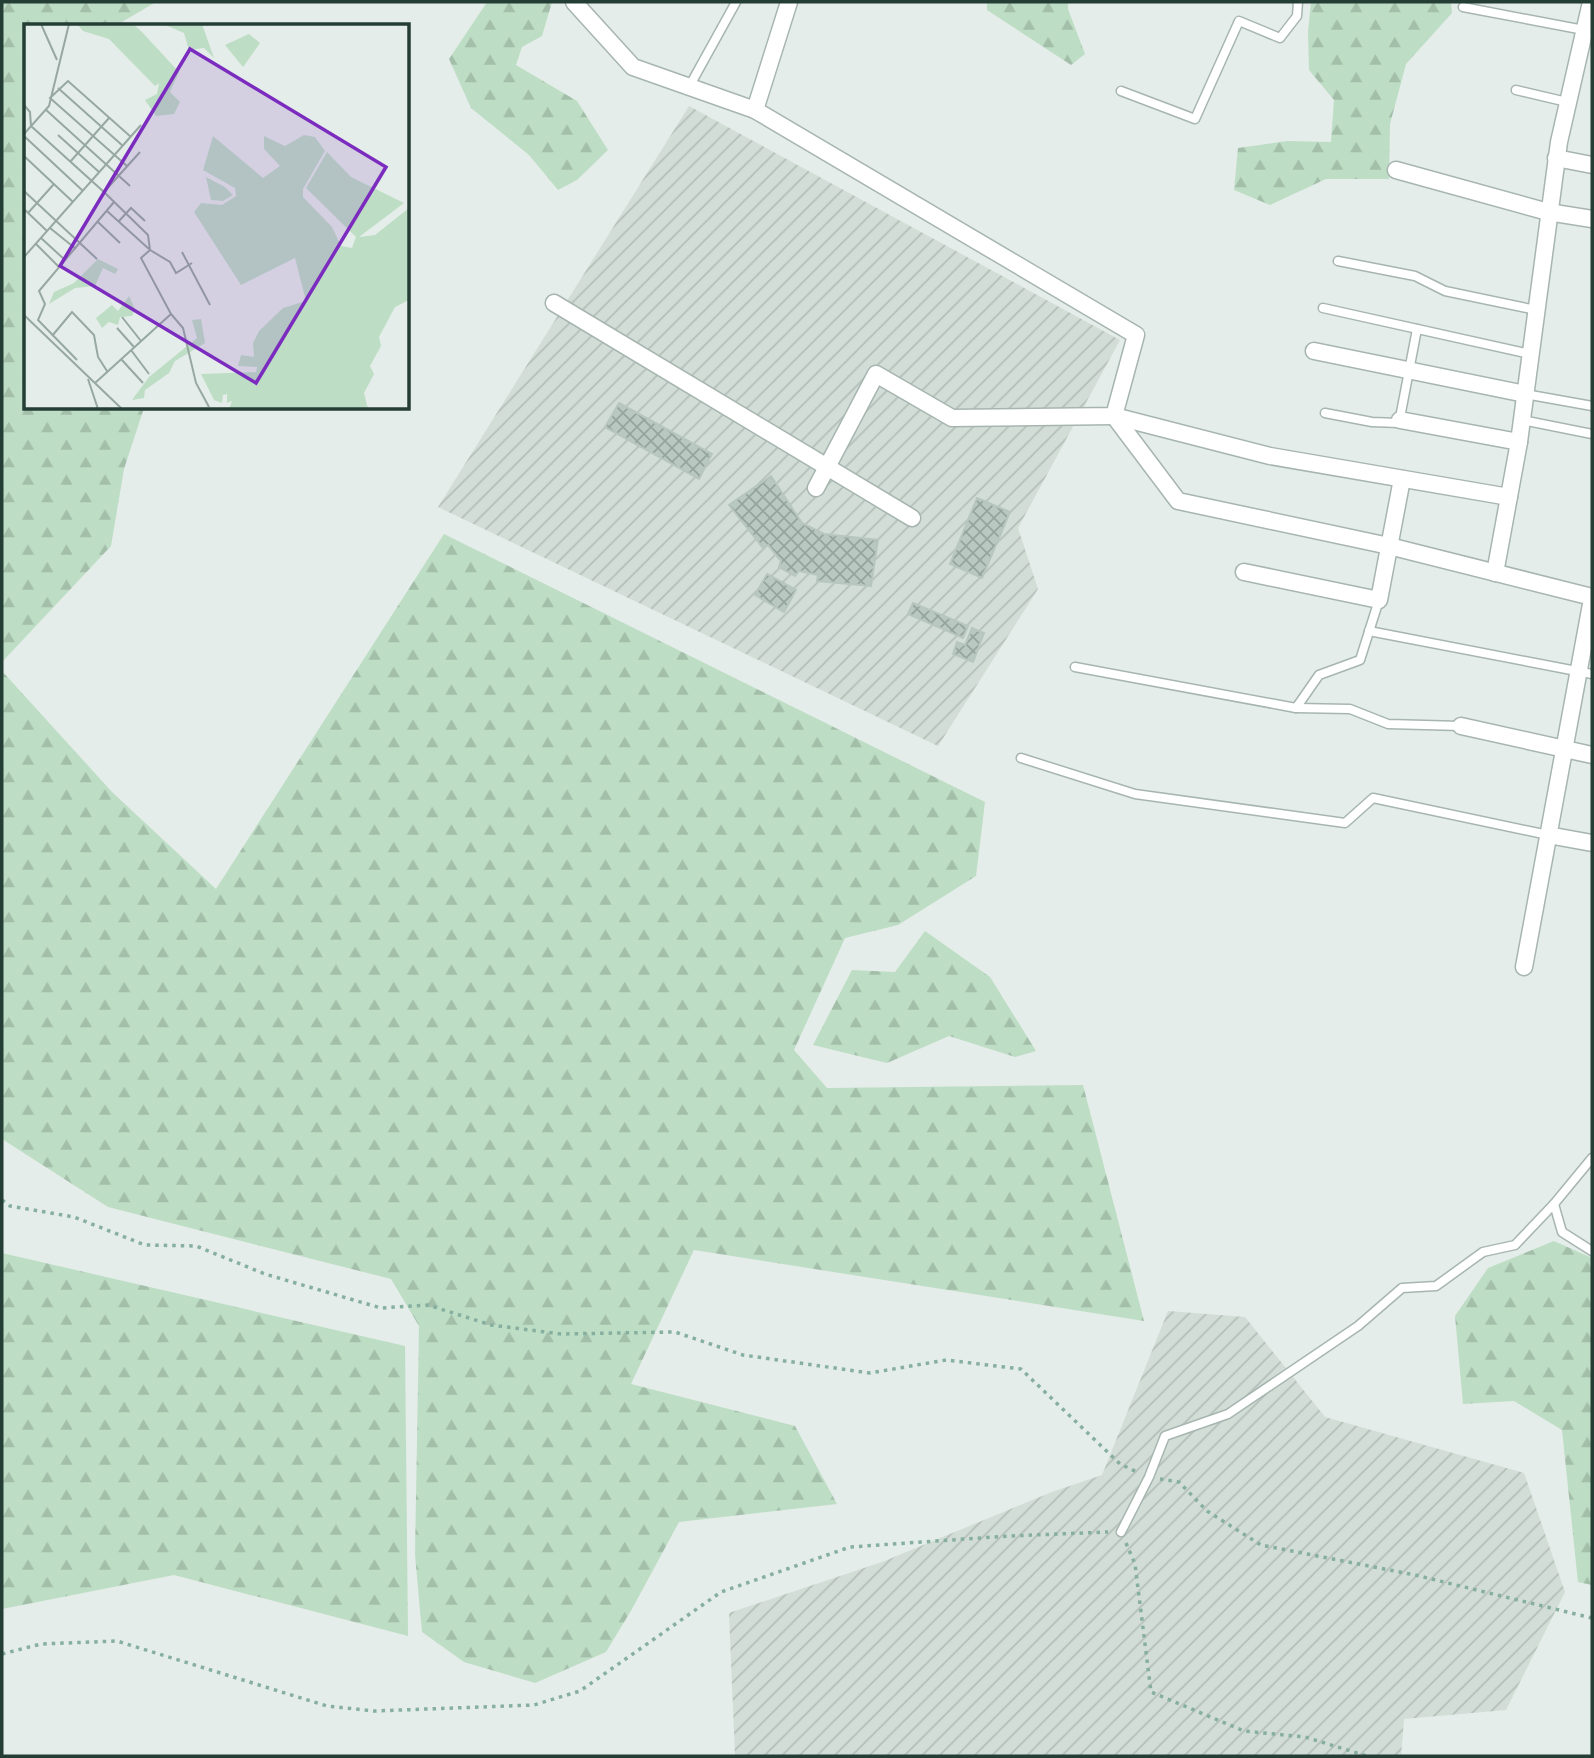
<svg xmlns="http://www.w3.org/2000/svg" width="1594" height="1758" viewBox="0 0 1594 1758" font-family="Signika,sans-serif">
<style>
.industrial{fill:url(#industrial-furrows)}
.forest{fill:url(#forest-firs)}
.building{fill:url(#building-cross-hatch);stroke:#b7c7bf;stroke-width:2}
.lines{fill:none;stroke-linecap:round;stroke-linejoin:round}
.service-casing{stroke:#a7b5b0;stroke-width:11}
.minor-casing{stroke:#a7b5b0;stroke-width:19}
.path{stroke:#86afa0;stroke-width:3.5;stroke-dasharray:3.5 5;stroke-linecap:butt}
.service{stroke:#fff;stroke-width:8}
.minor{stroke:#fff;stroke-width:16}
.inset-road{fill:none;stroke:#97a7a1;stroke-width:2}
.view{fill:#7b2cbf;fill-opacity:0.15;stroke:#7b2cbf;stroke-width:3.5}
.inset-edge{fill:none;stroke:#243e36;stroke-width:3.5}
</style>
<defs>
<pattern id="industrial-furrows" width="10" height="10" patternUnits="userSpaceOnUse" patternTransform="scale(1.75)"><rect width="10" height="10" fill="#d2ddd7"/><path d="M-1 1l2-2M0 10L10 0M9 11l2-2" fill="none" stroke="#b4bfb9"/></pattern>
<pattern id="forest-firs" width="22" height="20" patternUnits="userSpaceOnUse" patternTransform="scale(1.75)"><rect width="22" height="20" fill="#beddc5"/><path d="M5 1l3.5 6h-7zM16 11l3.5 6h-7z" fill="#a3bfaa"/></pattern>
<pattern id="building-cross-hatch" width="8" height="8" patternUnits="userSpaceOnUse" patternTransform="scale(1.75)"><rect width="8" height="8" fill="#b9c8c1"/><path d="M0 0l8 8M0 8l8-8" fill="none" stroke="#96a49e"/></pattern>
</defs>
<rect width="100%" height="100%" fill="#e4ede9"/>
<!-- industrial -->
<g class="industrial">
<path d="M689 106 1120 340 1018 528 1038 589 938 746 438 507Z"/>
<path d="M1168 1311 1245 1317 1325 1417 1524 1473 1565 1592 1506 1710 1404 1719 1401 1756H735L729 1613 882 1562 1052 1492 1102 1475Z"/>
</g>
<!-- forest -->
<g class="forest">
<path d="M2 2H156L115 26H26V408H144L124 469 111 546 2 662Z"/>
<path d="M487 2H552L542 36 522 47 516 65 577 101 608 150 577 180 558 190 529 155 471 108 449 59Z"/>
<path d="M987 2H1068V9L1085 54 1071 65 987 10Z"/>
<path d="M1311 2H1451L1452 13 1406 64 1390 124 1389 179H1326L1270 205 1234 190 1238 148 1287 141 1331 142 1334 100 1309 70 1308 32Z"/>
<path d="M444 534 985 802 976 876 898 925 845 938 794 1050 827 1088 1083 1085 1144 1321 694 1250 631 1384 795 1426 837 1504 679 1522 632 1609 606 1652 535 1683 464 1662 422 1632 415 1555 419 1326 391 1279 108 1207 2 1139V671L112 792 216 889Z"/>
<path d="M925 931 990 977 1036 1051 1015 1057 949 1036 887 1063 813 1045 852 970 895 972Z"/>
<path d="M1554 1241 1592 1258V1585L1578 1582 1562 1430 1514 1401 1463 1404 1455 1316 1488 1268Z"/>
<path d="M2 1253 405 1346 408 1636 174 1575 2 1609Z"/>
</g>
<!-- building -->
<g class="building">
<path d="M619 403 712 454 699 479 605 427Z"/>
<path d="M771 476 802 523 824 534 878 540 871 586 817 581 818 575 799 571 795 576 779 567 781 561 768 545 763 548 729 505Z"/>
<path d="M977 498 1010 512 982 578 950 564Z"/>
<path d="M767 574 796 590 784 612 755 595Z"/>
<path d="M913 603 968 626 963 638 908 614Z"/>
<path d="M972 628 984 633 973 662 953 654 957 642 965 645Z"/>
</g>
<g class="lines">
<!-- service casing -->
<g class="service-casing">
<g id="service">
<path d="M1463 7 1584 30"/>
<path d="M689 87 736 2"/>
<path d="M1516 90 1567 102"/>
<path d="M1121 91 1195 119 1239 21 1280 38 1297 16 1298 2"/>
<path d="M1338 261 1415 276 1445 291 1536 310"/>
<path d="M1323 308 1530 354"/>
<path d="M1525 394 1592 406"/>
<path d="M1325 413 1372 422 1399 423 1417 329"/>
<path d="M1522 420 1592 434"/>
<path d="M1369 631 1592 674"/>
<path d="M1075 667 1296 708 1319 675 1360 660 1379 600"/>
<path d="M1296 708 1350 709 1388 724 1461 726"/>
<path d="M1021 758 1135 794 1345 823 1373 798 1548 835"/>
<path d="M1592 1158 1554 1204 1562 1232 1592 1251"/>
<path d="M1121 1532 1149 1477 1165 1436 1228 1414 1358 1326 1402 1288 1436 1286 1483 1252 1515 1245 1554 1204"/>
</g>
</g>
<!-- minor casing -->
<g class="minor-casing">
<g id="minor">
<path d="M574 2 633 67 755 110"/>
<path d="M789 2 755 110 1136 335 1114 416 952 418 876 374 816 488"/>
<path d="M1556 158 1592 165"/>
<path d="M1396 170 1548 212 1592 219"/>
<path d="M554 303 912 518"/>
<path d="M1314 351 1525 394"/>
<path d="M1114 416 1178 501 1389 546 1592 597"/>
<path d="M1114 416 1270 456 1509 497"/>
<path d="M1400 420 1519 442"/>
<path d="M1244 572 1379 600 1402 479"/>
<path d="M1495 573 1519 442 1559 142 1591 2"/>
<path d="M1461 726 1592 755"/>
<path d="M1548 835 1592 843"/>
<path d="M1524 967 1592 599"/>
</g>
</g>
<!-- path -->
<g class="path">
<path d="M2 1200 10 1206 74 1217 145 1245 196 1246 265 1274 381 1308 428 1305 491 1325 561 1334 675 1332 743 1355 870 1373 946 1360 1021 1369 1120 1464 1139 1473"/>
<path d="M1160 1479 1179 1482 1207 1511 1261 1545 1415 1575 1592 1618"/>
<path d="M1126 1543 1135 1564 1151 1692 1244 1731 1305 1737 1367 1756"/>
<path d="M2 1654 41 1644 117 1641 327 1706 374 1711 534 1705 580 1691 721 1592 850 1547 1009 1536 1108 1532"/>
</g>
<!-- service -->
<use href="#service" class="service"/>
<!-- minor -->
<use href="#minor" class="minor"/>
</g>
<!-- overview -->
<g transform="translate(24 24)">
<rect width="385" height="385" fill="#e4ede9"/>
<path d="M53 0H109L117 7 155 48 146 68 156 78 150 90 132 92 121 76 133 70 135 59 131 62 85 15 59 7ZM139 0H178L190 34 180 24 165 26 160 9ZM225 10 236 19 219 43 201 21ZM280 111 291 113 301 127 279 165V173L308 203 317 222 328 224 332 213 282 164 303 128 327 153 380 179 335 213 351 211 385 184V276L371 283 355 313 357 322 346 342 350 350 340 369 344 385H205L208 377 203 379V370L199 371 198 379 190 376 177 350 232 348 233 343 214 342 217 331 230 333 229 319 235 307 259 284 282 277 271 234 217 261 170 188 177 179 198 181 212 172 211 164 179 146 189 112 239 154 256 142 240 125V112L261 122ZM182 153 201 163 209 171 199 177 187 176ZM74 235 94 245 91 250 79 244 71 262 51 264 25 280 30 268 50 259ZM105 272 111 285 108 292 96 293 94 301 85 298 78 304 72 294 88 281 94 287ZM177 295 181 319 151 337 145 349 121 366 120 374 108 376 125 353 173 314 168 296Z" fill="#beddc5"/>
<path class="inset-road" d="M17 0 33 36M34 64 99 122M0 81 6 88 7 102 80 168 116 128M21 85 106 162M0 110 25 82 45 0M34 111 75 148M0 112 59 167M0 132 49 178M46 138 85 94M103 142 26 74 44 57 107 113M0 167 73 235M80 168 124 211 126 226M0 185 23 207M83 187 125 225M4 189 30 160M95 197 107 184 121 197M74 198 96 219M26 204 52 225M17 214 41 236M12 220 35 243M158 228 186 281M0 233 117 101M147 290 159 304 172 359 185 383M0 291 98 385M98 293 117 317M93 304 110 323M28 312 48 288 70 311 74 333 83 347M107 326 125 350M97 335 119 359M53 336 14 296 21 280 15 267 90 178M64 355 74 385M71 359 147 290 117 234 126 226 146 238 152 249 168 239"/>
<path class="view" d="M166 25 362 143 232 359 36 242Z"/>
<rect width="385" height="385" class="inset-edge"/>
</g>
<!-- border -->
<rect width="1594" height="1758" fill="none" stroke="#243e36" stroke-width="7"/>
</svg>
